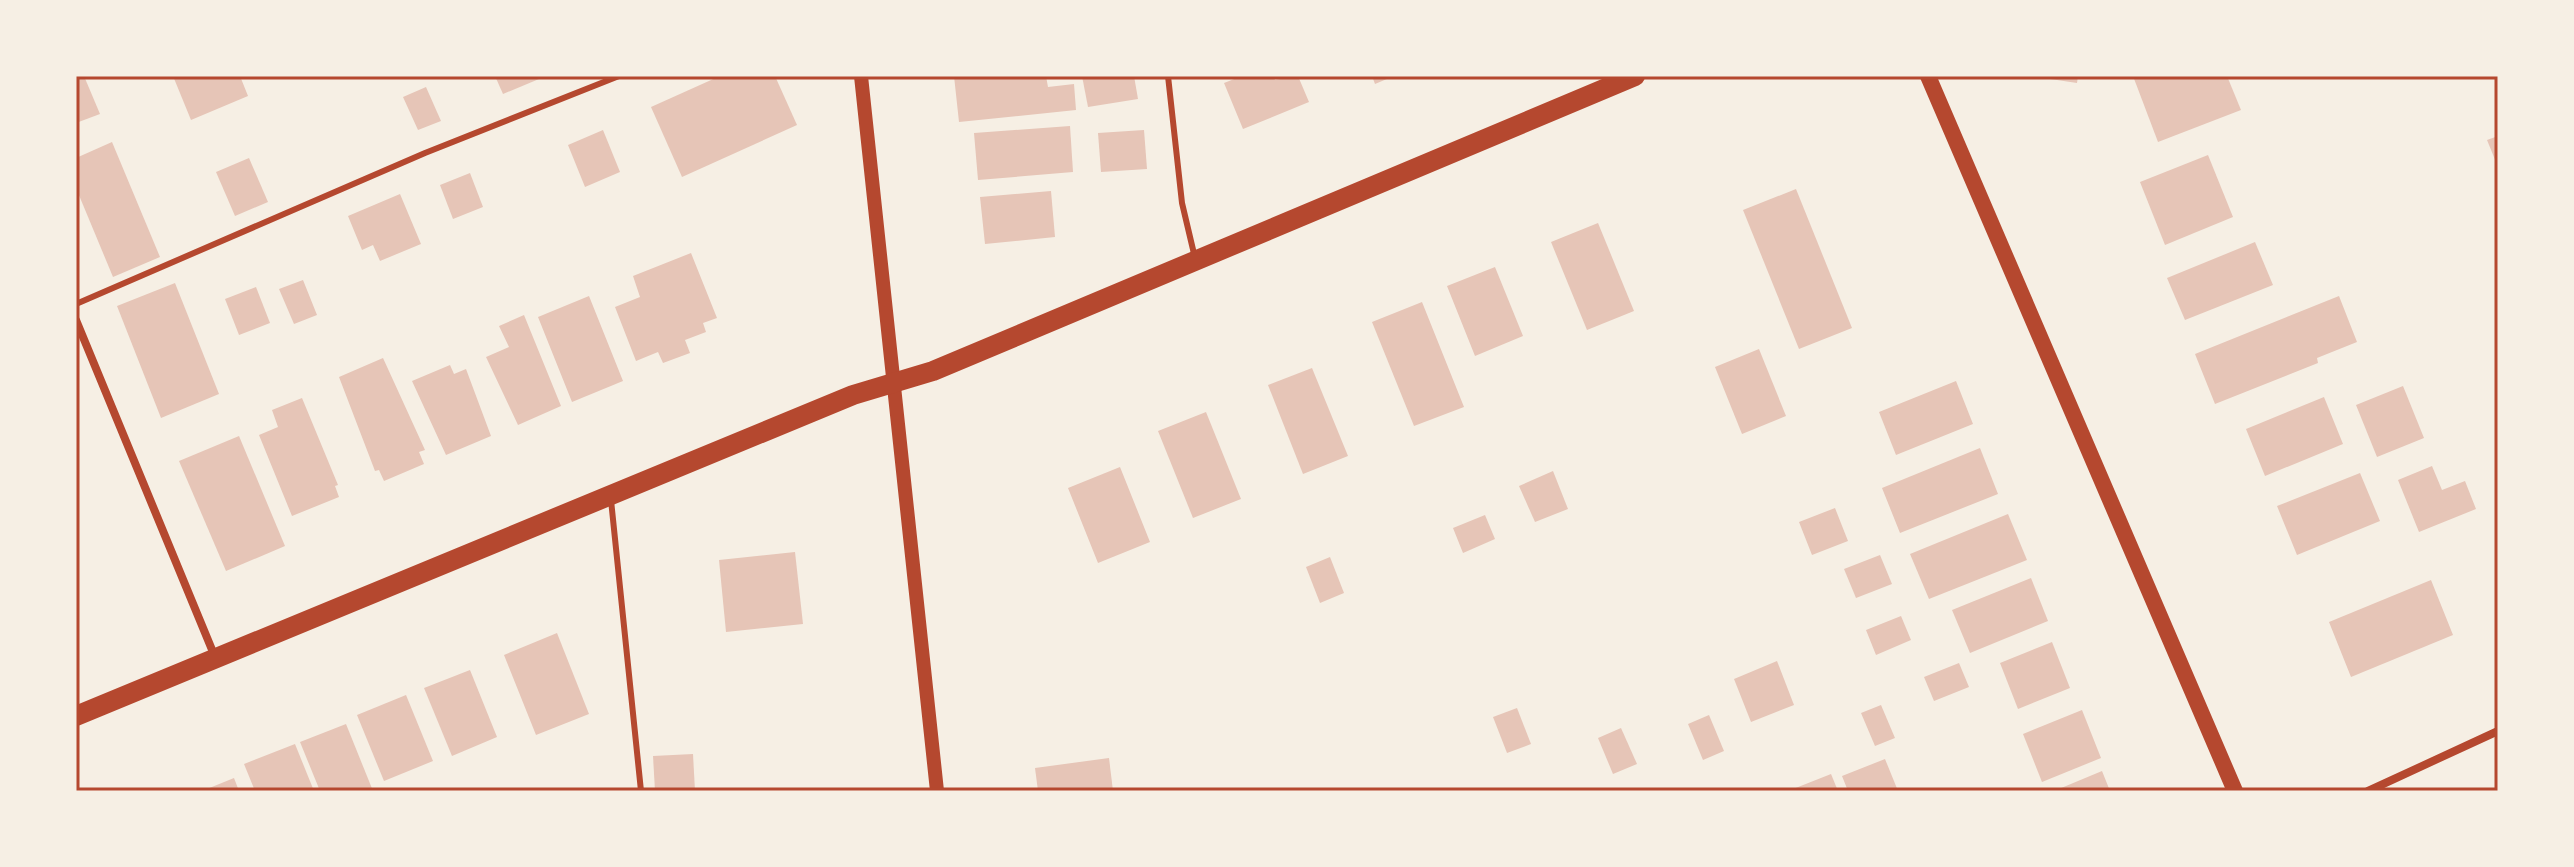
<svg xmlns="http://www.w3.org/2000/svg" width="2574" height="867" viewBox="0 0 2574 867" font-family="'PT Sans Narrow',sans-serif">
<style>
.building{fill:#e6c5b7}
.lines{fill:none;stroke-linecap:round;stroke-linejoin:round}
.service{stroke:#b5482f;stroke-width:6}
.minor{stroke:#b5482f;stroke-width:8}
.tertiary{stroke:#b5482f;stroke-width:14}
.secondary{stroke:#b5482f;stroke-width:16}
.primary{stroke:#b5482f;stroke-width:20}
.neatline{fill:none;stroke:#b5482f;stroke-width:3}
</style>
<rect width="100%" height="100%" fill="#f6efe4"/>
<!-- building -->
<g class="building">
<path d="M76 76H84L100 114 76 123Z"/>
<path d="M173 76H240L248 96 191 120Z"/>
<path d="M495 76H538L539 79 503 94Z"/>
<path d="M720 76H775L797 125 682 177 651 107Z"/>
<path d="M954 76H1046L1048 87 1074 84 1076 110 959 122Z"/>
<path d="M1082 76H1134L1138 99 1088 107Z"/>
<path d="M1242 76H1273L1275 80 1298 76 1309 102 1243 129 1224 83Z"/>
<path d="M1372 76H1394L1375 84Z"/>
<path d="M2030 76H2078L2077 83Z"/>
<path d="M2133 76H2227L2241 110 2158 142Z"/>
<path d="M426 87 441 121 418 130 403 97Z"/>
<path d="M1070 126 1073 172 978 180 974 133Z"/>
<path d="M603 130 620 172 585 187 568 145Z"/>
<path d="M1144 130 1147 169 1101 172 1098 133Z"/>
<path d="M2498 136V167L2487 140Z"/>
<path d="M112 142 160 257 113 277 76 188V158Z"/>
<path d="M2208 155 2233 217 2165 245 2140 182Z"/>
<path d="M249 158 268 202 235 216 216 172Z"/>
<path d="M470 173 483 207 453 219 440 185Z"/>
<path d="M1796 189 1852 328 1799 349 1743 210Z"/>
<path d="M1051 191 1055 237 985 244 980 197Z"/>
<path d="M400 194 421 244 380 261 373 245 362 250 348 216Z"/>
<path d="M1598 223 1634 311 1587 330 1551 242Z"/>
<path d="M2255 242 2273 285 2185 320 2167 278Z"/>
<path d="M691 253 717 318 703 323 706 332 685 340 690 353 663 363 658 352 636 361 615 307 640 297 633 276Z"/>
<path d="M1495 267 1523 336 1475 356 1447 286Z"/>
<path d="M303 280 317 315 294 324 279 289Z"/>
<path d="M175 283 219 394 161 418 117 306Z"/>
<path d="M256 287 270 323 239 335 225 299Z"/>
<path d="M589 296 623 381 572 402 538 317Z"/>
<path d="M2339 296 2357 342 2317 358 2318 363 2215 404 2195 354Z"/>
<path d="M1422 302 1464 407 1414 426 1372 322Z"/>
<path d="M524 315 561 406 518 425 486 357 509 347 499 326Z"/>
<path d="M1759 349 1786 416 1742 434 1715 367Z"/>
<path d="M383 358 425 450 419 452 424 464 384 481 379 470 375 471 339 377Z"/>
<path d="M450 365 454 374 466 369 491 436 446 455 412 381Z"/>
<path d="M1312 368 1348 456 1303 474 1268 385Z"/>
<path d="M1956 381 1973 424 1896 455 1879 412Z"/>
<path d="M2403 386 2424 438 2377 457 2356 405Z"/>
<path d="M2324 397 2343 444 2265 476 2246 429Z"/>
<path d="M302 398 338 485 335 486 339 497 292 516 259 435 278 427 272 410Z"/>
<path d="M1206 412 1241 499 1193 518 1158 431Z"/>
<path d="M239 436 285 546 226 571 179 461Z"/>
<path d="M1980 448 1998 494 1900 533 1882 488Z"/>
<path d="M2432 466 2442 490 2465 481 2476 509 2419 532 2398 480Z"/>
<path d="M1120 467 1150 542 1098 563 1068 488Z"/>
<path d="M1553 471 1568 509 1535 522 1519 486Z"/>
<path d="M2360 473 2380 521 2297 555 2277 506Z"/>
<path d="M1835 508 1848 541 1812 555 1799 522Z"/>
<path d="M2008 514 2027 560 1929 599 1910 554Z"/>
<path d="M1485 515 1495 539 1463 553 1453 528Z"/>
<path d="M795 552 803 624 726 632 719 560Z"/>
<path d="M1880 555 1892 584 1856 598 1844 569Z"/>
<path d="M1330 557 1344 593 1320 603 1306 567Z"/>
<path d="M2031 578 2048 621 1970 653 1952 610Z"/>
<path d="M2431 580 2453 635 2351 677 2329 622Z"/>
<path d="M1901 616 1911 640 1876 655 1866 630Z"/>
<path d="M557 633 589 714 536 735 504 655Z"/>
<path d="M2052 642 2070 688 2018 709 2000 663Z"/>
<path d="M1777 661 1794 705 1751 722 1734 679Z"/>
<path d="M1959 663 1969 687 1934 701 1924 677Z"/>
<path d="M470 670 497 737 452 756 424 688Z"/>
<path d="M406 695 433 761 384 781 357 715Z"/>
<path d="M1881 705 1895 738 1875 746 1861 713Z"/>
<path d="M1517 708 1531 744 1507 753 1493 717Z"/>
<path d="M2082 710 2101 758 2042 782 2023 734Z"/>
<path d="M1709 715 1724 751 1703 760 1688 724Z"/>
<path d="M346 724 373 791H320L300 742Z"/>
<path d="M1621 728 1637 764 1613 774 1598 738Z"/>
<path d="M295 744 314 791H255L244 764Z"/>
<path d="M693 754 695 791H655L653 756Z"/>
<path d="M1109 758 1113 791H1038L1035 768Z"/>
<path d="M1885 759 1898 791H1848L1842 776Z"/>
<path d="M2102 771 2110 791H2054Z"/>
<path d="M1831 774 1838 791H1788Z"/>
<path d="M234 778 239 791H202Z"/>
</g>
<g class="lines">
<!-- service -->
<g class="service">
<path d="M1168 76 1182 203 1195 258"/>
<path d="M76 304 425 153 619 76"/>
<path d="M611 500 641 791"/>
</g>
<!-- minor -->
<g class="minor">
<path d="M76 320 215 657"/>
<path d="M2368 791 2498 731"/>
</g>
<!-- tertiary -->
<path class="tertiary" d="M861 76 937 791"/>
<!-- secondary -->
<path class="secondary" d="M1928 76 2235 791"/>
<!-- primary -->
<path class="primary" d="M76 716 853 395 933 371 1635 76"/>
</g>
<!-- border -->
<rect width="2574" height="867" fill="none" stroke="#f6efe4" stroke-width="156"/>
<rect x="78" y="78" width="2418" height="711" class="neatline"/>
</svg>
